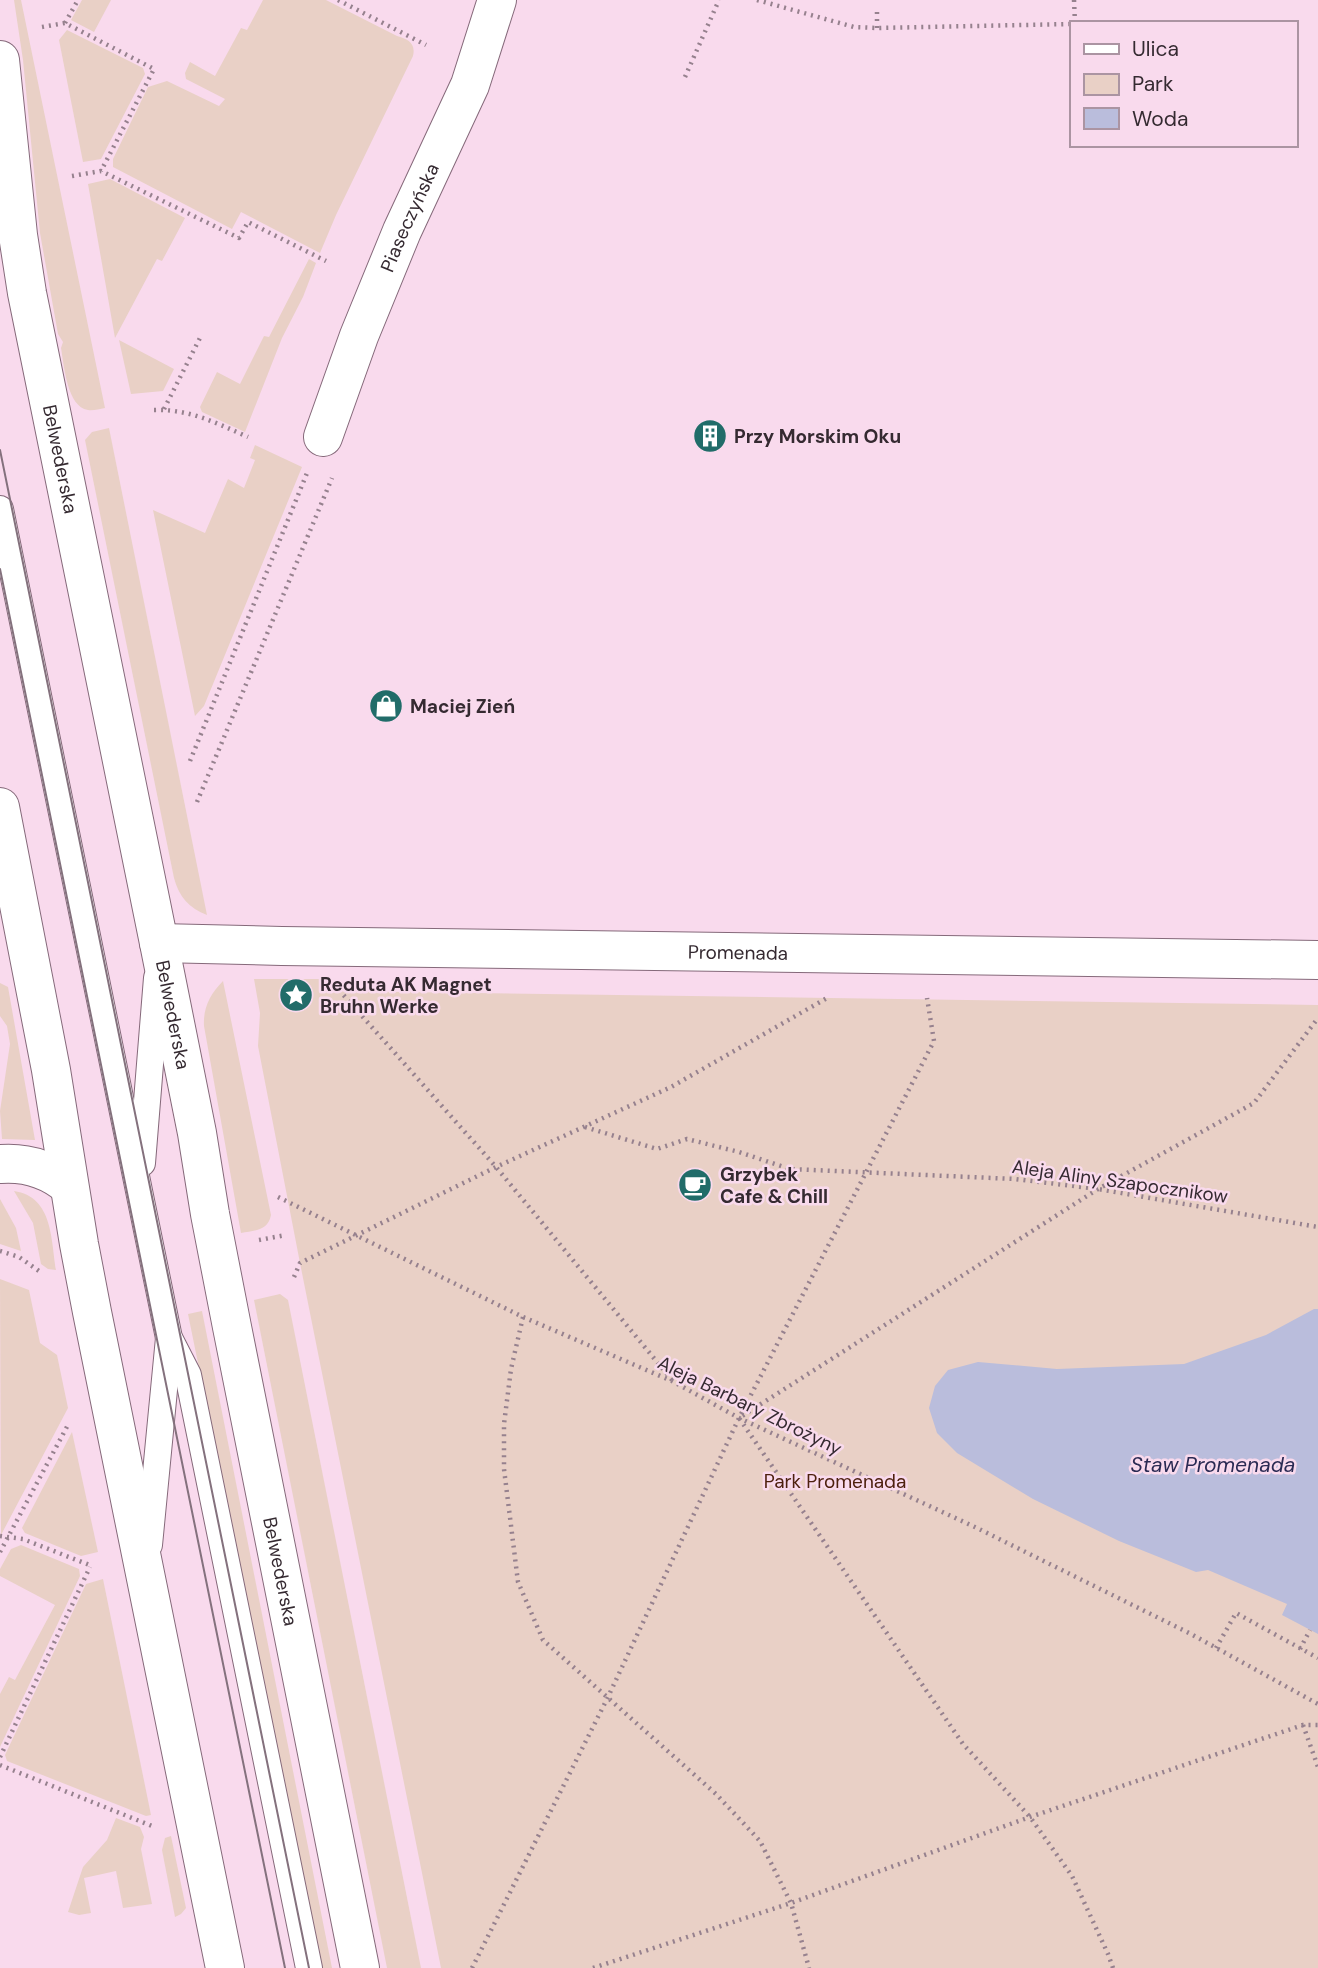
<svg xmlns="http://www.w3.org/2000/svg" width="1318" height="1968" viewBox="0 0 1318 1968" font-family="'DM Sans',sans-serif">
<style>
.green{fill:#e9d0c6}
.water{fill:#babddc}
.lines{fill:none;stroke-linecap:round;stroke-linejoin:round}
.service-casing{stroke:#85697a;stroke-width:28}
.minor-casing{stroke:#85697a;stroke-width:40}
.secondary-casing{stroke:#85697a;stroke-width:40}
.path{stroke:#96818e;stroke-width:4.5;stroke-dasharray:2 5;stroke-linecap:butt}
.service{stroke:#fff;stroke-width:26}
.minor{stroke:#fff;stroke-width:38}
.secondary{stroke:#fff;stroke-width:38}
.tram{stroke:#84717d;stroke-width:2}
.labels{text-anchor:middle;stroke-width:5;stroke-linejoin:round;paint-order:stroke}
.street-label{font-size:19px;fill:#352a31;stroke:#f9daed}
.poi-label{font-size:19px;font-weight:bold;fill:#352a31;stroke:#f9daed;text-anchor:start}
.park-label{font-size:19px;fill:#4d200e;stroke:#f9daed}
.water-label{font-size:21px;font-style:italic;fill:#2a2a53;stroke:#f9daed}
</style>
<rect width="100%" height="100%" fill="#f9daed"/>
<!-- green -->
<g class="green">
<path d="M14 0H21L105 408C99 409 93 411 88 410 67 407 64 365 61 348L63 342 58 334 40 233 23 60Z"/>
<path d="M82 0H111L94 32 71 20Z"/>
<path d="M263 0H326L397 36C408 39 416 43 413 56L336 215 320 253 241 212 232 229 113 167V159L148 87 167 81 219 106 225 99 186 79 185 73 190 62 215 76 241 28 247 30Z"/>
<path d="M67 30 143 68 145 74 101 159 83 162 59 40Z"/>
<path d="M110 179 185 218 162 261 157 259 115 338 88 184Z"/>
<path d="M309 259 316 263 303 297 282 338 245 432 202 412 200 407 217 372 240 384 264 336 269 337Z"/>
<path d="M119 340 174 369 163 391 131 394Z"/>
<path d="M109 428 207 915C189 908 179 897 174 878L85 440 92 432Z"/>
<path d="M255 445 302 467 204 706 195 716 153 510 205 533 228 479 244 488 255 460 250 458Z"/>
<path d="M254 979H326L335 991 1318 1005V1968H441L300 1263 258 1046 260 1013Z"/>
<path d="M223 981 271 1215C268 1231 255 1230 241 1233L204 1026C203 1008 210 994 223 981Z"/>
<path d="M0 983 8 987 35 1140 2 1139 0 1111 10 1044 7 1026 0 1016Z"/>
<path d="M14 1191C53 1197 51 1239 56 1270L48 1269 41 1264 33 1223Z"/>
<path d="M0 1199 16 1228 21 1251 0 1244Z"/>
<path d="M0 1279 29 1290 40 1343 57 1355 68 1408 1 1535Z"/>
<path d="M280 1294 288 1300 421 1968H387L254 1300Z"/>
<path d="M202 1311 332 1968H321L188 1314Z"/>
<path d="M72 1432 98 1552 81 1556 25 1533 22 1528Z"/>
<path d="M21 1545 79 1569 80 1576 0 1747V1694L9 1677 15 1680 55 1605 0 1576V1569L11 1549Z"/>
<path d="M103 1579 151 1815 146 1816 7 1761 5 1755 86 1584Z"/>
<path d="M116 1818 140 1827 144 1837 141 1849 152 1904 123 1908 116 1871 84 1878 91 1913 79 1915 68 1912 83 1867 107 1840Z"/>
<path d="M171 1836 186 1908 181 1914 175 1917 162 1850 165 1838Z"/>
</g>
<!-- water -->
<path class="water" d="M1314 1309H1318V1634L1282 1615 1287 1604 1208 1570 1196 1572 1119 1541 1033 1499 957 1453 937 1433 929 1408 935 1386 948 1370 978 1362 1057 1369 1184 1364 1266 1335Z"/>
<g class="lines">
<!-- service casing -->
<g class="service-casing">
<g id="service">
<path d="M0 509 169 1338 188 1375 309 1968"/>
<path d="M142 1163 157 978"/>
<path d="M149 1545 169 1338"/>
</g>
</g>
<!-- minor casing -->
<g class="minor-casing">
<g id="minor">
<path id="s1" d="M323 437 359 336 402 231 470 85 497 0"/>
<path id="s2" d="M159 943 282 946 1318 960"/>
<path d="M0 1164C26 1162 49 1169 69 1186"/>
</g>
</g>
<!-- secondary casing -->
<g class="secondary-casing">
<g id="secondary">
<path id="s3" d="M0 60 18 235 27 293 159 943 197 1133 210 1214 232 1327 360 1968"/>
<path d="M0 807 51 1070 79 1244 92 1312 225 1968"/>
</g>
</g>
<!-- path -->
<g class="path">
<path d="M338 0 426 45"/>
<path d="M757 0 854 27 877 28 1071 24"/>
<path d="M1074 0 1075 23"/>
<path d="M65 23 78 0"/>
<path d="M42 27 65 23 154 69 101 171"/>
<path d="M877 28V10"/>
<path d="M685 77 719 0"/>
<path d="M72 176 101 171 239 238 248 222 326 261"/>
<path d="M164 409 201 336"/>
<path d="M154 410C190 409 216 423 248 437"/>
<path d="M190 761 307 473"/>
<path d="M197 802 332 478"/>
<path d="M339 990 496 1167 672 1380"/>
<path d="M585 1127 657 1149 687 1139 739 1152 790 1169 1015 1179 1098 1189 1318 1227"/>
<path d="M278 1197 523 1317 672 1381 739 1418 977 1528 1191 1634 1318 1704"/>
<path d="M259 1240 286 1235"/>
<path d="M0 1251 19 1257 39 1271"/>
<path d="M294 1277 300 1263 496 1167 671 1087 827 998"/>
<path d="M523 1317 511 1369 504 1424V1469L518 1582 543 1640 716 1794 760 1841 791 1903 809 1968"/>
<path d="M0 1536 23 1539 92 1566"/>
<path d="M0 1552 69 1423"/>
<path d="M1216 1648 1236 1613 1318 1658"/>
<path d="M1300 1649 1310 1630"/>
<path d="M1303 1725 1318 1767"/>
<path d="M0 1757 90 1567"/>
<path d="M0 1765 152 1826"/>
<path d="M472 1968 608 1697 739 1418 934 1041 927 998"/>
<path d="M593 1968 791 1903 1030 1817 1303 1725H1318"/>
<path d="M1113 1968 1108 1954 1072 1876 1030 1817 963 1744 739 1418 1098 1189 1254 1103 1318 1018"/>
</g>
<!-- service -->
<use href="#service" class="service"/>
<!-- minor -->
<use href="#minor" class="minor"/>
<!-- secondary -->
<use href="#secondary" class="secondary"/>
<!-- tram -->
<g class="tram">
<path d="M0 450 309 1968"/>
<path d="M0 569 285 1968"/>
</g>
</g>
<!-- icons -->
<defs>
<g id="building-disc" transform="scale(1.75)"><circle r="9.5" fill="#216c69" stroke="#f9daed"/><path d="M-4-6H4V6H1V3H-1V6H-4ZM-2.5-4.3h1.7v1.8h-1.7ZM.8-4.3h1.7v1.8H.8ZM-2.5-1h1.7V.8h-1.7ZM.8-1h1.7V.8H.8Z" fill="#fff"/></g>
<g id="shop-disc" transform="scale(1.75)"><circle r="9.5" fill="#216c69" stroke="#f9daed"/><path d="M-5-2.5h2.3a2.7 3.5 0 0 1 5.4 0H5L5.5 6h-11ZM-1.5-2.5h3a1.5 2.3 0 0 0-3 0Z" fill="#fff"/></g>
<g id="sight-disc" transform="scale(1.75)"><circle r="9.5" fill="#216c69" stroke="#f9daed"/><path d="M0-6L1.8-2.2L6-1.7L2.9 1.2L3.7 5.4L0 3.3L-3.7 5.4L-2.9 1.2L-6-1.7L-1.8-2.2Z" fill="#fff"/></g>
<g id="cafe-disc" transform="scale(1.75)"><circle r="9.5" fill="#216c69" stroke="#f9daed"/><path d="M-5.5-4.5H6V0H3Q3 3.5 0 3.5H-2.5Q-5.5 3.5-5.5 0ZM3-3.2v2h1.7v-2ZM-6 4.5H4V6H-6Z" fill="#fff"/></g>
</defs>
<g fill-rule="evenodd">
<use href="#building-disc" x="710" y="436"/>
<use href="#shop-disc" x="386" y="706"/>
<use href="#sight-disc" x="296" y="995"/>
<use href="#cafe-disc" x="695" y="1185"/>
</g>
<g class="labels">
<!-- street labels -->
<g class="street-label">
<text dy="7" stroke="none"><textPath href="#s1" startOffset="236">Piaseczyńska</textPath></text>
<text dy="7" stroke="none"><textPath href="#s3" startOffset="404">Belwederska</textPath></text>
<text dy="7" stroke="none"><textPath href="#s2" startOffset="579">Promenada</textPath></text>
<text dy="7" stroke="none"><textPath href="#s3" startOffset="971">Belwederska</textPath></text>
<text transform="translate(1120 1181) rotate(8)" y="7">Aleja Aliny Szapocznikow</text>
<text transform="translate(750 1405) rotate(26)" y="7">Aleja Barbary Zbrożyny</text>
<text dy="7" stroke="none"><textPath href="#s3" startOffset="1538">Belwederska</textPath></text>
</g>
<!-- poi labels -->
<g class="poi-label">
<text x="734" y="443">Przy Morskim Oku</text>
<text x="410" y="713">Maciej Zień</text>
<text x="320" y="991">Reduta AK Magnet<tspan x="320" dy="22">Bruhn Werke</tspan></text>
<text x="720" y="1181">Grzybek<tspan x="720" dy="22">Cafe &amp; Chill</tspan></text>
</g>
<!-- park labels -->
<g class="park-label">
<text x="835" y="1488">Park Promenada</text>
</g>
<!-- water labels -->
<g class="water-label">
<text x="1213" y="1472">Staw Promenada</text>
</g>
</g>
<!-- legend -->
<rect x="1070" y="21" width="228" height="126" fill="#f9daed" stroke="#ab94a2" stroke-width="2"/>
<rect x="1084" y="44" width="35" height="10" fill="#ffffff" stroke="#ab94a2" stroke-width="2"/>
<text x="1132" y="56" font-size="21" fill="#352a31">Ulica</text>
<rect x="1084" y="74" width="35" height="21" fill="#e9d0c6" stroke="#ab94a2" stroke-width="2"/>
<text x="1132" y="91" font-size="21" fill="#352a31">Park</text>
<rect x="1084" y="108" width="35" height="21" fill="#babddc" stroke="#ab94a2" stroke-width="2"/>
<text x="1132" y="126" font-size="21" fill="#352a31">Woda</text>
</svg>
